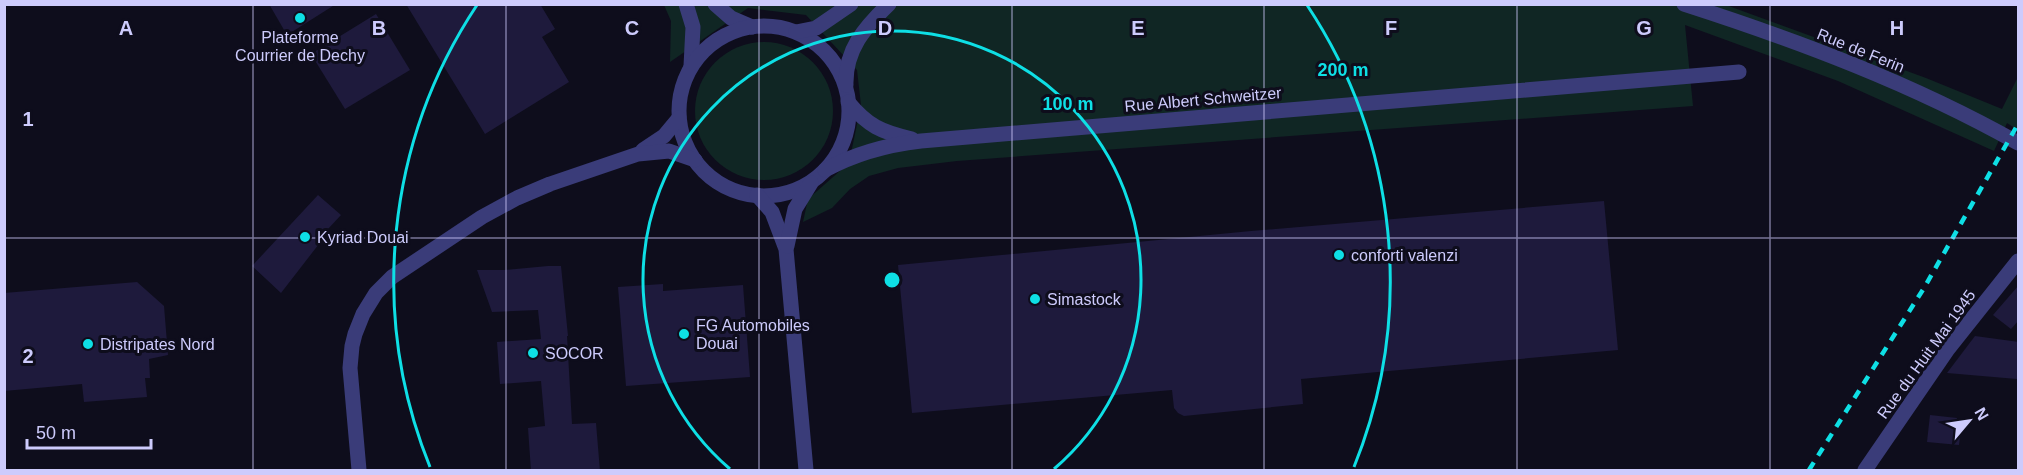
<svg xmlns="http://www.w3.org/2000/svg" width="2023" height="475" viewBox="0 0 2023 475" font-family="Arial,sans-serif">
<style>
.green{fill:#102624}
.building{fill:#1e1a3c}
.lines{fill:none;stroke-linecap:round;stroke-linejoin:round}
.minor{stroke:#3a3c79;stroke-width:15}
.tertiary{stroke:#3a3c79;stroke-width:15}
.rail{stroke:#0edfe5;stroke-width:4.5;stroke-dasharray:9 8;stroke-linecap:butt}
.grid{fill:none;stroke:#cdcbfc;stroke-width:1.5;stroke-opacity:0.55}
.ring{fill:none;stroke:#0edfe5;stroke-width:3}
.poi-dot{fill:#0edfe5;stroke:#0e0d1c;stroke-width:2}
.labels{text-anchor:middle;stroke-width:6;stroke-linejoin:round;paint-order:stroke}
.poi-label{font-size:16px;fill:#cdcbfc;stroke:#0e0d1c;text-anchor:start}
.street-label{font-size:16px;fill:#cdcbfc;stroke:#0e0d1c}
.grid-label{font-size:20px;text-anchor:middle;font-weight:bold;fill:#cdcbfc;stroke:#0e0d1c;stroke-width:6;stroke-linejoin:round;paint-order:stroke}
.centre{fill:#0edfe5;stroke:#0e0d1c;stroke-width:3}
.ring-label{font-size:18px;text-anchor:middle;font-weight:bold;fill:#0edfe5;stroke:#0e0d1c;stroke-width:6;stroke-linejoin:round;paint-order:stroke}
</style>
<rect width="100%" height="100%" fill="#0e0d1c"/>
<!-- green -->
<g class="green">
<path d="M664 5H1726L1926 78 2002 109 2018 77V130L2007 123 1994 151 1838 81 1685 25 1693 106 957 161 898 168 869 176 850 189 832 208 803 222 808 199 849 163 861 105 857 70 806 15 748 8 670 62 671 21Z"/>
<circle cx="764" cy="111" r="69"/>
</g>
<!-- building -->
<g class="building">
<path d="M269 4H336L287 35Z"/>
<path d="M406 4H540L555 29 542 37 569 82 485 134Z"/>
<path d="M376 14 410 70 345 109 311 54Z"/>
<path d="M318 195 341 215 328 229 329 231 281 293 252 266Z"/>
<path d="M1604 201 1618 350 1301 379 1303 404 1184 416 1178 413 1174 408 1172 390 912 413 898 265 1251 231Z"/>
<path d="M548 266H561L568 336H567L572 424 596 423 600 471H531L528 428 545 426 541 381 500 384 497 342 541 339 538 310 492 312 477 270H504Z"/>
<path d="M137 282 164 306 168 355 149 359 150 378H145L147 397 84 402 82 384 4 391V293Z"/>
<path d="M663 284V291L743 285 750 377 626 386 618 287Z"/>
<path d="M2019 285V320L2011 329 1993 315Z"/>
<path d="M1975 336 2019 342 2017 379 1947 373Z"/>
<path d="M1930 415 1957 418 1955 428 1961 429 1959 445 1927 442Z"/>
</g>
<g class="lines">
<!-- minor -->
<g class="minor">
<path d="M686 4 693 27 691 66"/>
<path d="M715 4 731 18 752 27"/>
<circle cx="764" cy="111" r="85"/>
<path d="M796 32 816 28 851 4"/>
<path d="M846 85C845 50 864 28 889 4"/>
<path d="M848 102C868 126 881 132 912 139"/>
<path d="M643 150 664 136 679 118"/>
<path d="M825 170C856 153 886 145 921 141L1739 72"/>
<path d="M757 195 772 212 786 249 806 470"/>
<path d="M787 246 795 209 811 183"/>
<path d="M359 470 350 368 352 346 355 334 363 314 376 293 392 277 482 217 517 198 550 184 638 154 669 151 695 160"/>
<path d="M1865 470 1948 349 2018 261"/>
</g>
<!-- tertiary -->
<path class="tertiary" d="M1684 4C1799 41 1913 84 2018 143"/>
<!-- rail -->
<path class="rail" d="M1809 470 1924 288 2018 124"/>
</g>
<!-- grid -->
<path class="grid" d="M253 4V470M506 4V470M759 4V470M1012 4V470M1264 4V470M1517 4V470M1770 4V470M4 238H2018"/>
<!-- distance rings -->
<g class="ring">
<path d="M730 469A249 249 0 1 1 1054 469"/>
<path d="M430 467A498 498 0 0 1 477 5M1307 5A498 498 0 0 1 1354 467"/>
</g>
<!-- markers -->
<g class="poi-dot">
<circle cx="300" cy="18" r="6"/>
<circle cx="305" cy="237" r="6"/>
<circle cx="1339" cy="255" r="6"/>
<circle cx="1035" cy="299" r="6"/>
<circle cx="684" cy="334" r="6"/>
<circle cx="88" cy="344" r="6"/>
<circle cx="533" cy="353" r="6"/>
</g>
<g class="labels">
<!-- poi labels -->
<g class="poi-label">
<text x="300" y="43" text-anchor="middle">Plateforme<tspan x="300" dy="18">Courrier de Dechy</tspan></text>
<text x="317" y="243">Kyriad Douai</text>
<text x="1351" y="261">conforti valenzi</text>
<text x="1047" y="305">Simastock</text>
<text x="696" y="331">FG Automobiles<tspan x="696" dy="18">Douai</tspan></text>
<text x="100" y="350">Distripates Nord</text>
<text x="545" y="359">SOCOR</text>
</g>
<!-- street labels -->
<g class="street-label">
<text transform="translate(1861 50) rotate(22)" y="6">Rue de Ferin</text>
<text transform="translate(1203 99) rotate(-5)" y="6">Rue Albert Schweitzer</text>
<text transform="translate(1926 354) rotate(-54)" y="6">Rue du Huit Mai 1945</text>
</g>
</g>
<g class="grid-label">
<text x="126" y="35">A</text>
<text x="379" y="35">B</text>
<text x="632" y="35">C</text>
<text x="885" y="35">D</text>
<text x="1138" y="35">E</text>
<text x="1391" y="35">F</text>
<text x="1644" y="35">G</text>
<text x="1897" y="35">H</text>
<text x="28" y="126">1</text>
<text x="28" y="363">2</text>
</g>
<circle cx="892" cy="280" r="9" class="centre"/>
<g class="ring-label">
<text x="1343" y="76">200 m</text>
<text x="1068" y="110">100 m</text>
</g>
<!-- border -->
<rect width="2023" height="475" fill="none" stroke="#cdcbfc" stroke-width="12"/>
<!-- north arrow -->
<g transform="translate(1969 421) rotate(61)" stroke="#0e0d1c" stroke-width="4.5" paint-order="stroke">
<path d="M0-4.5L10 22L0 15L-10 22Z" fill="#cdcbfc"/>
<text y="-9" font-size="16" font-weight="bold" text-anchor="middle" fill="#cdcbfc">N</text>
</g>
<!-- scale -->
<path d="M27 439v9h124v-9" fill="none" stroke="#cdcbfc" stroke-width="3"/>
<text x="36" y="439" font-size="18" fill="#cdcbfc" stroke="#0e0d1c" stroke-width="4.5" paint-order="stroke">50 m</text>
</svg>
